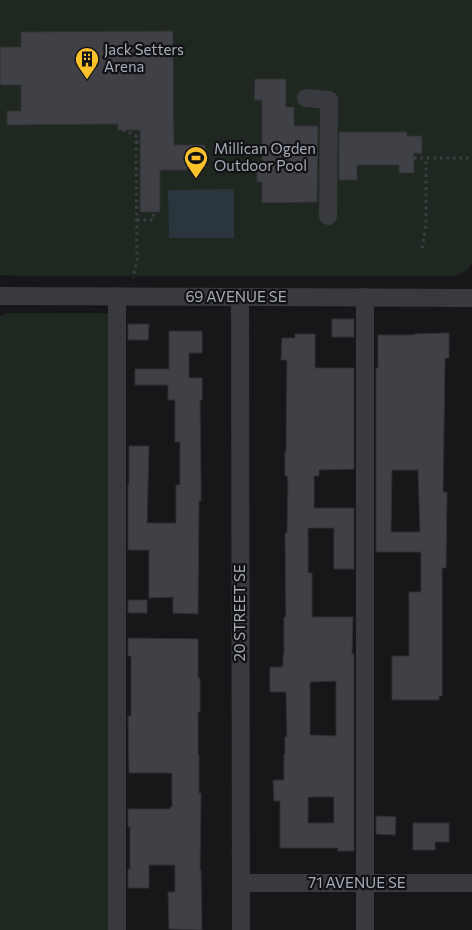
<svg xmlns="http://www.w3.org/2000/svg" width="472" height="930" viewBox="0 0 472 930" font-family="Commissioner,sans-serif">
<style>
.green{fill:#1e2820}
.water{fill:#2b353e}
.building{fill:#404146;stroke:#313035;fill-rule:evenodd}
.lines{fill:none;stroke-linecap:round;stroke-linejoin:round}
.path{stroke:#3d3f46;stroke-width:3;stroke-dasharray:2.5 4;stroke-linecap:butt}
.minor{stroke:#393a40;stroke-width:18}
.labels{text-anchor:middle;stroke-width:4.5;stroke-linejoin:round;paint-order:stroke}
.poi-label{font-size:15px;fill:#a7acba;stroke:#121214;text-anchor:start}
.street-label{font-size:15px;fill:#a7acba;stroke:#121214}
</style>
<rect width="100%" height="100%" fill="#171719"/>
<!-- green -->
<g class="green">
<path d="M0 0H472V263L467 271 455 276H20L0 275Z"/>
<path d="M8 313H108L109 930H0V316Z"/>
</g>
<!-- water -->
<path class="water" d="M234 189V238H169L168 190Z"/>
<!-- building -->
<g class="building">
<path d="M173 31 174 145H205L206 167H187V170H160V212H140V130H118V124L7 125V111H21V85H0V47H21V32Z"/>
<path d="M255 79H286V107H294V126H318L317 202 262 203V182H257V162H262V100H254Z"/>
<path d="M339 132H407V136H422V154L414 153V173H399V165H357V180H339Z"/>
<rect x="332" y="319" width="22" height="18"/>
<path d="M128 324H149L148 340H128Z"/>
<path d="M169 331H202V353H189V378H202V400H200L201 481V501H199L198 614 173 613V597L149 598V550H128V484H129V446H149L147 523H176V485H180V442H175V400H168V385H135V369H169Z"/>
<path d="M449 333V358H445L443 492H447L446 568H442V696H439V700H392V656H409V592H421V552H376V368H378V335H415V334ZM392 470H418L420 532H391Z"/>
<path d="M295 334H315V368H354V469L319 470V476H314V508H354V569H334V528H308V573H312V617H353L352 654H354V851H338V848H280V801H274L273 780H284V754H285V737H287L286 692H270V667H283V655H284V617H286L285 533H287L288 483 287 476H285V452H286L287 360H281L282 338H295ZM336 681V736L310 735V682ZM308 797H334V823H308Z"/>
<rect x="128" y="600" width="19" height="13"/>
<path d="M128 638 198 639V678H200V712H198V755H199V793H201L200 870H201L202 930 169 929 168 892H175V865H149V888H128V869H130V827H128V809H170V807H172V773H129L128 716H131V656H128Z"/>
<path d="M376 816 396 817 395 835 376 834Z"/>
<path d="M413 823H449V842H435V850H413Z"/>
</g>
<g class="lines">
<!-- path -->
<g class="path">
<path d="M123 130 136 136 137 260 133 278"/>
<path d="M136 142H163V145"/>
<path d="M414 158H472"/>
<path d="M137 220H153L154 212"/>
<path d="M422 248 426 226V159"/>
</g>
<!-- minor -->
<g class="minor">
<path d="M306 98 329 100 328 216"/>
<path d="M0 296 472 298"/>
<path d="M240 297 241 930"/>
<path d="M365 297V930"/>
<path d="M241 883H472"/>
<path d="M117 930V296"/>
</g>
</g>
<!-- icons -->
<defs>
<g id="building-pin" transform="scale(1.25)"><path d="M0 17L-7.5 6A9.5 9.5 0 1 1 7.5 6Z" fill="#ffc129" stroke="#121214"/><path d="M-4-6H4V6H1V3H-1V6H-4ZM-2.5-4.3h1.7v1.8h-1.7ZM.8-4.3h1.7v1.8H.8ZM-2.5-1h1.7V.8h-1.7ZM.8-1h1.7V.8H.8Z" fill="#111"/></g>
<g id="stadium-pin" transform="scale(1.25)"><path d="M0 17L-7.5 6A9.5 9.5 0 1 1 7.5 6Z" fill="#ffc129" stroke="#121214"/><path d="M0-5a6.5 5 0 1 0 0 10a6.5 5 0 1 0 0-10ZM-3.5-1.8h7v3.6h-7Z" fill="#111"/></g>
</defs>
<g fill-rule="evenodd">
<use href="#building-pin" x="87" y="59"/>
<use href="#stadium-pin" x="196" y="158"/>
</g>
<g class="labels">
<!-- poi labels -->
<g class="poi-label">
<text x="104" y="55">Jack Setters<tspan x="104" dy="17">Arena</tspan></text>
<text x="214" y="154">Millican Ogden<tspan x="214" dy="17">Outdoor Pool</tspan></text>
</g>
<!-- street labels -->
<g class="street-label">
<text x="236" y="302">69 AVENUE SE</text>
<text transform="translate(240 613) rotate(-90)" y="5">20 STREET SE</text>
<text x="357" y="888">71 AVENUE SE</text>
</g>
</g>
</svg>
